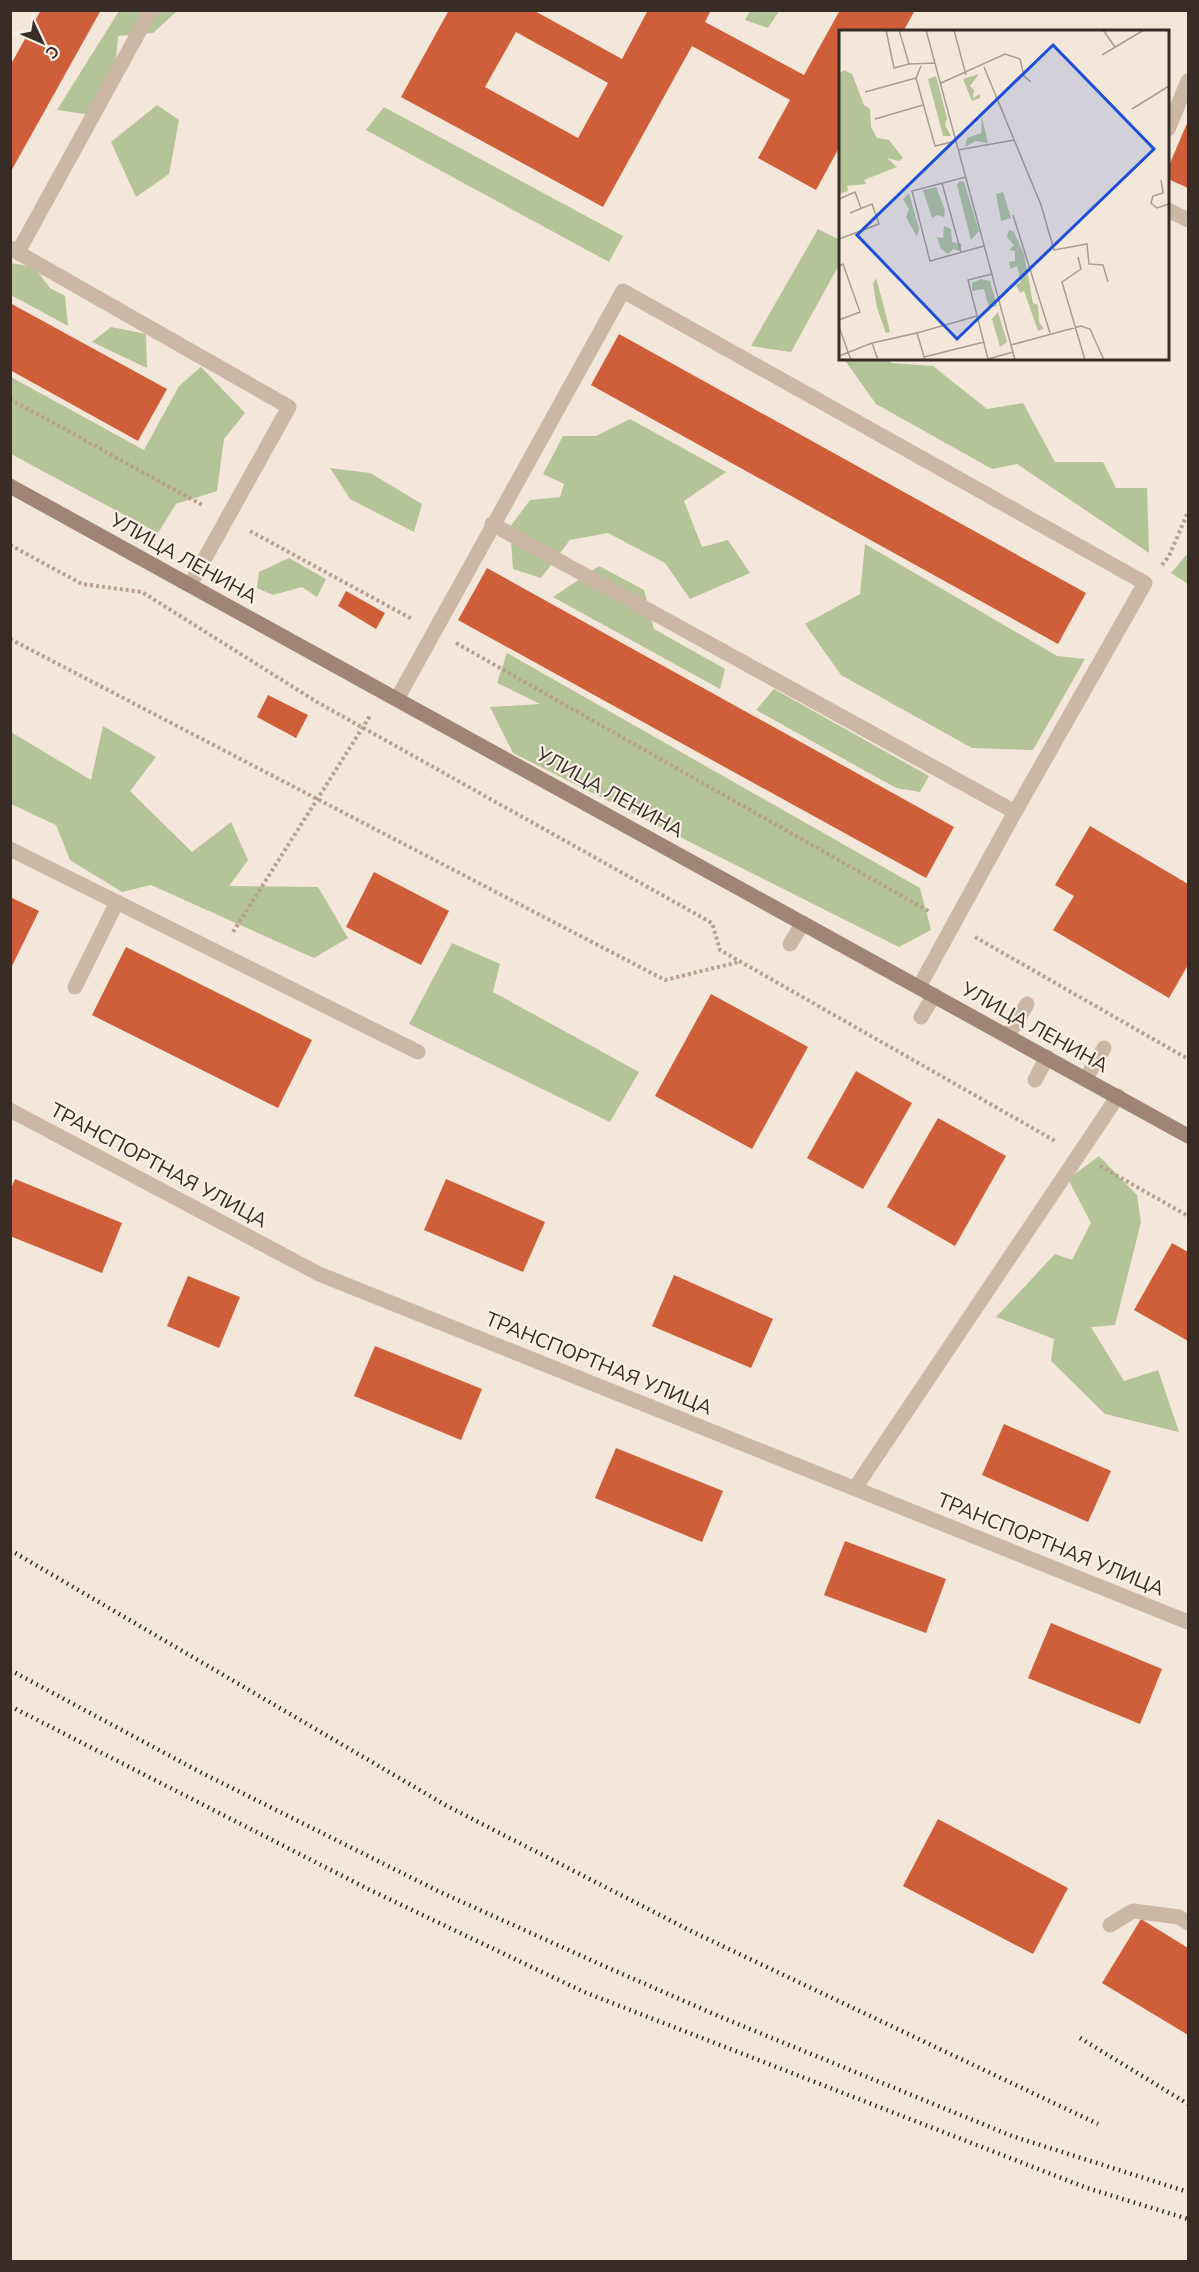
<svg xmlns="http://www.w3.org/2000/svg" width="1199" height="2272" viewBox="0 0 1199 2272" font-family="'Nunito Sans',sans-serif">
<style>
.green{fill:#b5c398}
.building{fill:#cf5f3b;fill-rule:evenodd}
.lines{fill:none;stroke-linecap:round;stroke-linejoin:round}
.path{stroke:#b8a08e;stroke-width:4;stroke-dasharray:3 3;stroke-linecap:butt}
.lane{stroke:#ccb6a4;stroke-width:15}
.street{stroke:#ccb6a4;stroke-width:15}
.secondary{stroke:#a08575;stroke-width:15}
.rail{stroke:#372c26;stroke-width:4.5;stroke-dasharray:1.5 4.5;stroke-linecap:butt}
.labels{text-anchor:middle;stroke-width:4.5;stroke-linejoin:round;paint-order:stroke}
.street-label{font-size:20px;fill:#372c26;stroke:#fbf1e6}
.inset-road{fill:none;stroke:#a89c91;stroke-width:1.5}
.view{fill:#1d4ed8;fill-opacity:0.15;stroke:#1d4ed8;stroke-width:3}
.inset-edge{fill:none;stroke:#372c26;stroke-width:3}
</style>
<rect width="100%" height="100%" fill="#f3e7d9"/>
<!-- green -->
<g class="green">
<path d="M172 10 176 12 153 33 118 36 113 93 92 115 57 110 119 11Z"/>
<path d="M750 11V10L779 11 768 28 745 20Z"/>
<path d="M157 105 179 120 169 174 136 197 111 142Z"/>
<path d="M384 107 623 236 609 262 366 130Z"/>
<path d="M818 229 840 240V263L791 352 751 346Z"/>
<path d="M10 263 34 267 50 288 65 296 68 326 11 295Z"/>
<path d="M111 327 146 334 147 368 92 342Z"/>
<path d="M844 359H887L892 363 933 366 987 409 1023 403 1055 462H1103L1116 488H1147L1149 553 1017 464 992 469 876 404Z"/>
<path d="M201 367 245 413 224 439 217 491 176 504 158 533 11 454V377L144 450 179 386Z"/>
<path d="M630 419 726 472 684 501 702 547 728 540 750 573 690 599 665 563 608 533 570 540 541 578 513 569 510 527 530 500 560 497 564 484 543 474 563 436H596Z"/>
<path d="M330 468 370 473 422 504 414 532 350 499Z"/>
<path d="M865 544 1057 656 1085 659 1033 750 972 748 841 675 805 624 860 594Z"/>
<path d="M1188 553V584L1171 573Z"/>
<path d="M289 558 326 579 317 597 302 587 273 595 257 588 259 572Z"/>
<path d="M599 566 644 590 654 629 725 669 720 689 553 597Z"/>
<path d="M507 653 920 888 931 930 899 947 513 753 490 707 540 704 497 683Z"/>
<path d="M774 689 929 776 920 792 896 788 756 710Z"/>
<path d="M103 726 156 757 130 791 192 852 231 822 248 860 229 886 318 887 348 938 314 958 151 885 122 892 70 860 56 825 11 804V732L91 780Z"/>
<path d="M452 943 500 964 493 992 639 1072 610 1122 409 1024Z"/>
<path d="M1099 1156 1137 1195 1141 1222 1115 1325 1091 1327 1124 1381 1158 1370 1179 1432 1105 1414 1051 1361 1054 1339 996 1317 1055 1254 1072 1260 1091 1223 1068 1179Z"/>
</g>
<!-- building -->
<g class="building">
<path d="M41 10H101L10 173V66Z"/>
<path d="M449 10H533L622 59 648 10H711L705 22 804 75 840 10H915L903 32H840V146L816 190 758 158 790 100 692 46 603 207 401 97ZM516 32 608 83 578 138 485 87Z"/>
<path d="M1188 121V188L1168 179V168Z"/>
<path d="M10 303 167 389 138 441 10 370Z"/>
<path d="M619 334 1086 593 1058 644 591 385Z"/>
<path d="M487 568 954 827 926 878 458 620Z"/>
<path d="M346 591 385 613 376 629 338 606Z"/>
<path d="M268 695 308 715 296 738 257 717Z"/>
<path d="M1090 826 1188 884V965L1169 998 1053 930 1074 896 1055 885Z"/>
<path d="M374 872 449 911 421 965 346 927Z"/>
<path d="M10 897 39 911 10 970Z"/>
<path d="M126 947 312 1040 278 1108 92 1015Z"/>
<path d="M711 994 808 1047 752 1149 655 1096Z"/>
<path d="M856 1071 912 1103 863 1189 807 1158Z"/>
<path d="M938 1118 1006 1156 955 1246 887 1207Z"/>
<path d="M15 1179 122 1223 102 1273 10 1236V1191Z"/>
<path d="M446 1179 545 1222 523 1272 424 1230Z"/>
<path d="M1172 1243 1188 1252V1341L1134 1310Z"/>
<path d="M674 1275 773 1319 751 1368 652 1326Z"/>
<path d="M188 1276 240 1297 219 1348 167 1326Z"/>
<path d="M375 1346 482 1389 461 1440 354 1396Z"/>
<path d="M1004 1424 1111 1471 1088 1522 982 1475Z"/>
<path d="M616 1448 723 1491 702 1542 595 1498Z"/>
<path d="M845 1541 946 1579 926 1633 824 1595Z"/>
<path d="M1051 1623 1162 1669 1140 1724 1028 1678Z"/>
<path d="M938 1819 1068 1888 1033 1954 903 1886Z"/>
<path d="M1141 1919 1188 1948V2035L1102 1983Z"/>
</g>
<g class="lines">
<!-- path -->
<g class="path">
<path d="M10 399 204 506"/>
<path d="M250 531 412 619"/>
<path d="M10 545 82 584 142 592 317 702 712 923 720 950 1057 1142"/>
<path d="M1162 565 1169 556 1188 512"/>
<path d="M10 639 665 980 739 962"/>
<path d="M456 643 930 912"/>
<path d="M233 932 370 716"/>
<path d="M975 937 1188 1059"/>
<path d="M1100 1166 1188 1216"/>
</g>
<!-- lane -->
<g class="lane">
<path d="M1168 129 1188 81"/>
<path d="M1168 210 1188 220"/>
<path d="M10 248 289 407 190 585"/>
<path d="M18 252 151 10"/>
<path d="M492 524 1015 812"/>
<path d="M397 699 623 291 1145 583 1015 812 919 987"/>
<path d="M10 849 418 1052"/>
<path d="M790 944 803 923"/>
<path d="M75 987 117 902"/>
<path d="M921 1017 934 995"/>
<path d="M1008 1036 1027 1004"/>
<path d="M1086 1078 1104 1048"/>
<path d="M1035 1080 1047 1057"/>
<path d="M855 1488 1118 1096"/>
<path d="M1110 1925 1133 1911 1179 1917 1188 1923"/>
</g>
<!-- street -->
<path class="street" d="M10 1110 319 1274 1188 1622"/>
<!-- secondary -->
<path class="secondary" d="M10 486 1188 1136"/>
<!-- rail -->
<g class="rail">
<path d="M10 1550 447 1806 695 1933 1098 2124"/>
<path d="M10 1670 200 1772 440 1892 604 1966 723 2018 1012 2136 1188 2192"/>
<path d="M10 1706 368 1889 584 1992 1087 2188 1188 2219"/>
<path d="M1080 2038 1188 2104"/>
</g>
</g>
<g class="labels">
<!-- street labels -->
<g class="street-label">
<text transform="translate(184 558) rotate(29)" y="7">УЛИЦА ЛЕНИНА</text>
<text transform="translate(610 792) rotate(29)" y="7">УЛИЦА ЛЕНИНА</text>
<text transform="translate(1035 1027) rotate(29)" y="7">УЛИЦА ЛЕНИНА</text>
<text transform="translate(159 1165) rotate(28)" y="7">ТРАНСПОРТНАЯ УЛИЦА</text>
<text transform="translate(599 1363) rotate(22)" y="7">ТРАНСПОРТНАЯ УЛИЦА</text>
<text transform="translate(1051 1544) rotate(22)" y="7">ТРАНСПОРТНАЯ УЛИЦА</text>
</g>
</g>
<!-- overview -->
<g transform="translate(839 30)">
<rect width="330" height="330" fill="#f3e7d9"/>
<path d="M5 40 13 44 25 75 31 79 32 97 38 108 50 110 64 128 60 131 48 128 58 137 25 150 27 154 8 156 9 161 0 164V44ZM140 44 131 56 135 60 134 68 141 64V68L133 71 124 49ZM97 46 108 88 106 95 112 106H104L89 49ZM143 87 149 113 137 111 126 117 128 108 142 103ZM121 151 125 152 140 201 132 210 118 155ZM97 157 106 180 105 187 98 185 93 188 84 160ZM164 162 172 188 162 191 157 164ZM70 163 80 199 78 207 67 187 70 179 64 169ZM105 196 112 199 113 212 123 214 121 221 114 219 109 224 102 219 98 207 104 208ZM170 200 175 202 185 224 194 273 199 275 200 292 205 299 199 301 185 261 181 263 177 255 182 252 178 236 172 239 170 232 176 231V221L170 220 175 215 168 207ZM37 248 44 273 51 302 47 303 38 278 34 254ZM142 249 151 251 158 276 150 278 145 259 133 261V253ZM159 282 168 312 161 317 153 289Z" fill="#b5c398"/>
<path class="inset-road" d="M47 0 55 38 70 34 60 0M87 0 176 330M115 0 127 45M264 0 276 17M263 25 305 0M70 34 96 33M82 36 77 48 96 116 117 111M145 37 202 175 215 220 248 214 250 234 264 235 269 252M102 53 166 24 181 29 185 46 192 52M26 62 77 48M293 79 330 56M36 89 84 75M119 120 175 110M127 147 73 161 91 231 145 216M322 150 324 163 314 166 312 173 318 178 330 174M103 153 122 222M0 169 16 162 22 178M174 185 211 303M0 209 40 194 33 174 11 183M239 227 242 239 223 252 246 330M0 236 4 234 21 282 0 290M153 244 129 250 149 329 174 322M0 297 12 330M78 303 138 286M33 313 39 330M172 315 242 296 251 299 265 330M0 326 33 313 78 303 86 330M85 327 145 312"/>
<path class="view" d="M214 15 315 119 118 309 18 205Z"/>
<rect width="330" height="330" class="inset-edge"/>
</g>
<!-- border -->
<rect width="1199" height="2272" fill="none" stroke="#372c26" stroke-width="24"/>
<!-- north arrow -->
<g transform="translate(42 42) rotate(134)" stroke="#fbf1e6" stroke-width="4.5" paint-order="stroke">
<path d="M0-4.5L10 22L0 15L-10 22Z" fill="#372c26"/>
<text y="-9" font-size="16" font-weight="bold" text-anchor="middle" fill="#372c26">С</text>
</g>
</svg>
